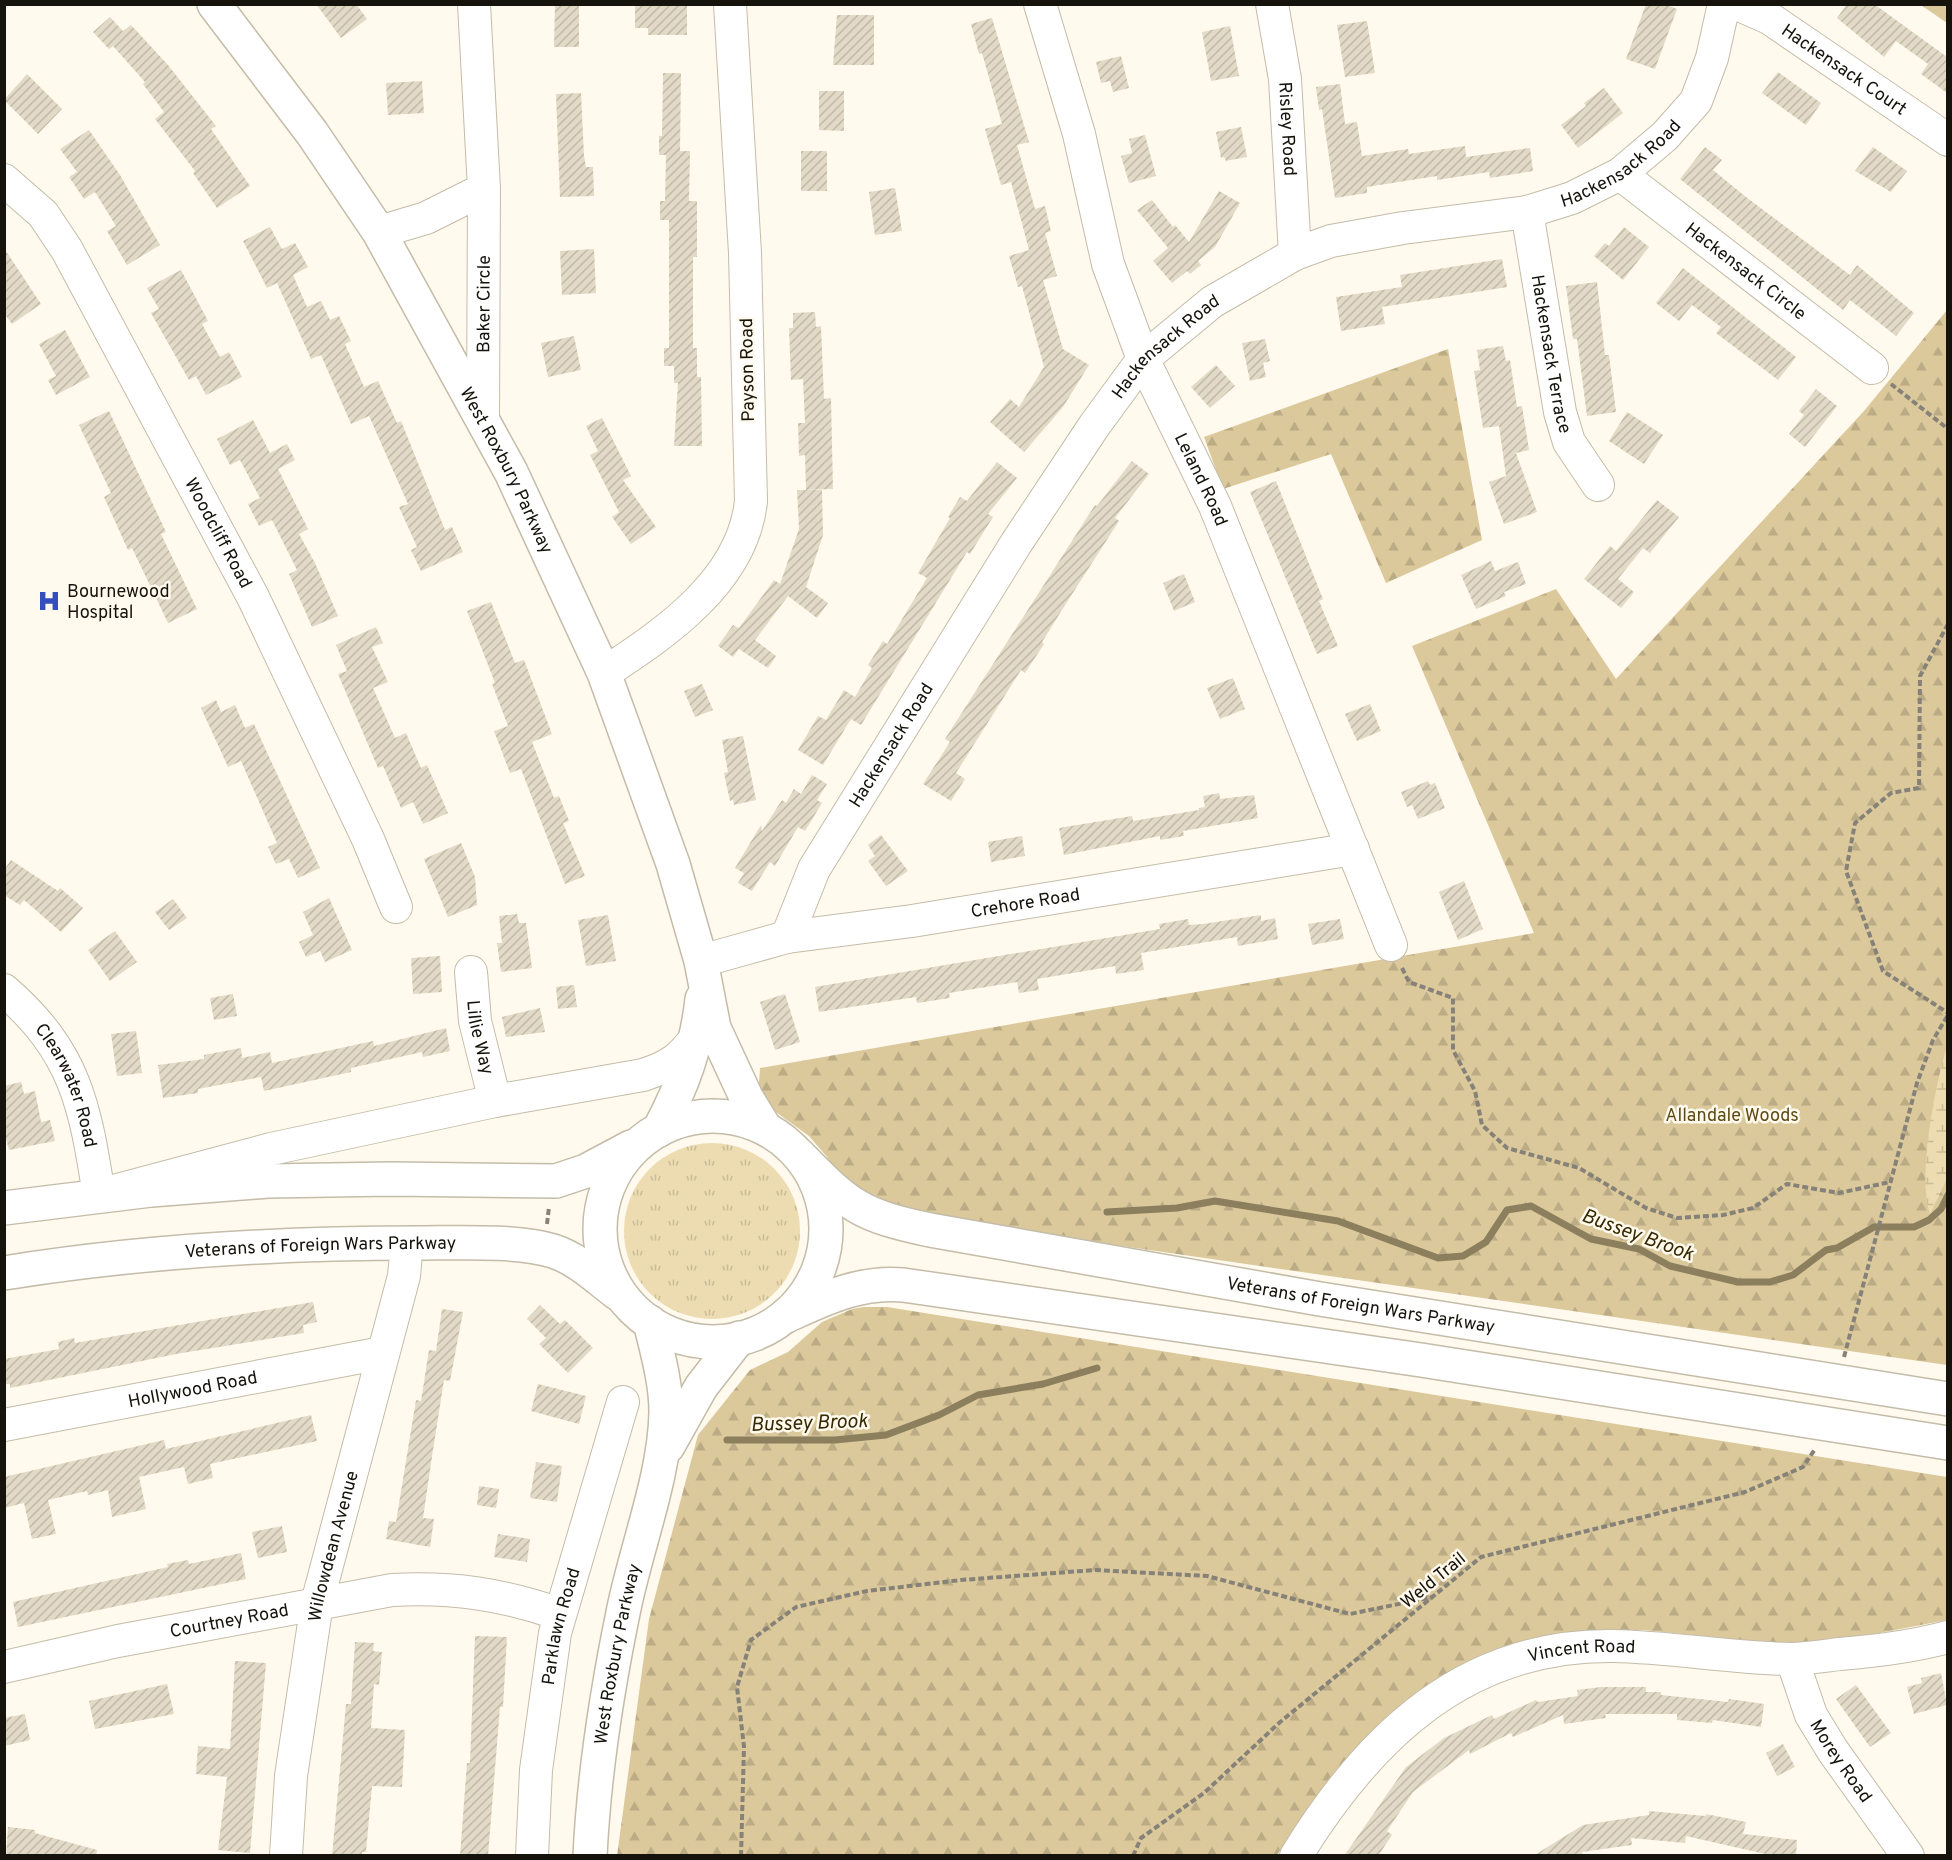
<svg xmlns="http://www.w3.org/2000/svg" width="1952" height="1860" viewBox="0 0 1952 1860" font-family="Overpass,sans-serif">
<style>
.grass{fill:url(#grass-tufts)}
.forest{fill:url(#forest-firs)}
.wetland{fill:url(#wetland-marsh)}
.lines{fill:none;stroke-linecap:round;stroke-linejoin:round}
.stream{stroke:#8c7f5e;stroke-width:7}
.building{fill:url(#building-hatch)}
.minor-casing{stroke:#c4bca9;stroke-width:34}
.major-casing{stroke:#c4bca9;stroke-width:36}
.highway-casing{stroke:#c4bca9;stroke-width:36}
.path{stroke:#868278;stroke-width:4;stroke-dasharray:6 3;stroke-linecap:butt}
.minor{stroke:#fff;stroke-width:32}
.major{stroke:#fff;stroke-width:33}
.highway{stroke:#fff;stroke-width:33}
.labels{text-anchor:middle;stroke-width:5;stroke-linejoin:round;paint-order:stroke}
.street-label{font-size:18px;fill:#16130c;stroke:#fffaed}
.poi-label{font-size:18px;fill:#16130c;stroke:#fffaed;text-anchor:start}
.park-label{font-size:18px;fill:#5d4a14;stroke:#fffaed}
.water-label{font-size:20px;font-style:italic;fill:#362903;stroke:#fffaed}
</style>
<defs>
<pattern id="grass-tufts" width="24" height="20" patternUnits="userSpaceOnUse" patternTransform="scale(1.5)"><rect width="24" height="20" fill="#eddcb1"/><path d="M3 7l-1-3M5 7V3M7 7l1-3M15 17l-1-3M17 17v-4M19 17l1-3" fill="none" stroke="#cabc97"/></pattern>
<pattern id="forest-firs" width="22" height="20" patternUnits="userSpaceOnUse" patternTransform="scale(1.5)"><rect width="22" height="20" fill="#dbc99c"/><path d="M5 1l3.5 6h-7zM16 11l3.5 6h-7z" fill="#bbac85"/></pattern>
<pattern id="wetland-marsh" width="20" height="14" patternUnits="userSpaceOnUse" patternTransform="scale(1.5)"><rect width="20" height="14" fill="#eddcb1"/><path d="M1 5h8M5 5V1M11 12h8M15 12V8" fill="none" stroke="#cabc97"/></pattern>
<pattern id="building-hatch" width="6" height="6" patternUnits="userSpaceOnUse" patternTransform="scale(1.5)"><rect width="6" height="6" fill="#e2dac6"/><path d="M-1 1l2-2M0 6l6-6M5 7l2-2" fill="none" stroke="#c1baa9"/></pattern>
</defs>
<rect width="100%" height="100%" fill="#fffaed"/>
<!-- grass -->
<circle class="grass" cx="712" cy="1231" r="88"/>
<!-- forest -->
<g class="forest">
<path d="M1921 5H1947V23Z"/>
<path d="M1947 310V1365L892 1213 841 1180 827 1157 809 1136 758 1099 760 1068 1534 933 1412 646 1556 589 1616 679 1864 411Z"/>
<path d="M1448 349 1482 540 1386 583 1331 454 1223 489 1204 437Z"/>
<path d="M864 1307H887L1947 1477V1620L1833 1642H1763L1643 1630 1569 1634 1369 1735 1342 1763 1277 1855 617 1856 649 1619 698 1435 750 1370 788 1352 822 1322 852 1309Z"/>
</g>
<!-- wetland -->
<path class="wetland" d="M1947 1046V1179L1930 1214C1917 1176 1935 1086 1947 1046Z"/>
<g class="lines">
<!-- stream -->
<g class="stream">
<path d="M1107 1212 1177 1208 1215 1201 1338 1221 1438 1258 1463 1256 1486 1242 1507 1210 1531 1206 1591 1239 1639 1249 1670 1266 1738 1282H1770L1793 1275 1826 1250 1837 1248 1874 1227H1914L1929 1220 1941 1209 1948 1195"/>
<path d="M727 1440H835L886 1435 939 1415 978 1395 1043 1384 1097 1368"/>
</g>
</g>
<!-- building -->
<g class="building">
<path d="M316 4H356L367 19 341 38Z"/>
<path d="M555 4H579V47H554Z"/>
<path d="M635 4H687V35H648V28H635Z"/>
<path d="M1646 4H1664L1677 9 1655 69 1626 59Z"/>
<path d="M1847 4H1874L1947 57V93L1921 74 1928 64 1896 41 1884 57 1837 18Z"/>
<path d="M837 15H874V65H833Z"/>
<path d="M110 17 123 31 131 25 168 65 216 126 211 129 250 186 217 208 193 173 195 171 155 119 164 112 143 84 145 82 113 46 109 49 93 32Z"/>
<path d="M992 18 1029 142 1017 145 1035 209 1045 206 1051 231 1045 233 1057 276 1043 280 1063 349 1089 365 1063 407 1024 452 990 422 1010 399 1019 407 1044 367 1022 286 1018 287 1009 256 1029 250 1011 182 1001 185 985 129 1002 124 982 53 979 54 971 24Z"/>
<path d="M1367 21 1375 73 1345 77 1337 25Z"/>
<path d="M1230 26 1239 76 1211 81 1202 32Z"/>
<path d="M1121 56 1129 88 1113 92 1110 81 1101 83 1096 62Z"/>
<path d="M1778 72 1821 103 1806 125 1762 93Z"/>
<path d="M663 73H681L680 151H690L689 201H697V257H693V348H697V377H701L702 446H674L678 383H674V366H664V348H669V220H660V201H665L666 155H659V136H662Z"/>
<path d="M27 74 62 109 38 134 4 100Z"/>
<path d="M422 81 424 113 388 115 386 83Z"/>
<path d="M1340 84 1345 124 1357 122 1362 156 1408 149 1409 154 1465 146 1466 157 1530 148 1533 171 1490 178 1489 172 1437 180V176L1367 187V193L1335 198 1322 109 1319 110 1316 87Z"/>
<path d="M1604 88 1623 113 1578 148 1561 125 1586 106 1584 103Z"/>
<path d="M819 91H844V131L819 130Z"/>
<path d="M581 93 584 156 586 167H593L594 196 560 197 556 94Z"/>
<path d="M1241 127 1247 157 1226 161 1224 157 1221 158 1216 132Z"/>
<path d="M89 130 120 175 160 245 127 265 107 231 116 226 95 192 84 199 69 177 77 172 60 149Z"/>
<path d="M1145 135 1156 176 1129 183 1121 156 1132 153 1129 139Z"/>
<path d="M1705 147 1722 160 1713 170 1746 197 1850 275 1857 265 1914 313 1896 336 1850 300 1843 310 1680 179Z"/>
<path d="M1873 147 1907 171 1891 192 1855 171Z"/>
<rect x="801" y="151" width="26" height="40"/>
<path d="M895 188 902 231 875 235 869 192Z"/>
<path d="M1219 191 1240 203 1215 247 1198 261 1201 265 1190 274 1187 271 1172 283 1153 261 1168 248 1137 210 1152 200 1173 227 1175 225 1189 242Z"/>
<path d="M270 227 282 249 295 243 308 267 293 275 307 307 321 301 330 320 339 316 351 341 345 344 364 387 378 381 397 423 401 421 445 530 452 527 463 552 421 571 411 550 417 547 399 507 408 504 369 416 351 424 321 355 311 359 277 283 267 288 243 241Z"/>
<path d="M1624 227 1649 247 1623 280 1594 256 1605 243 1609 246Z"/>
<path d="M4 248 41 304 12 324 4 313Z"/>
<path d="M594 249 596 293 562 295 560 251Z"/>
<path d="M1502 259 1507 287 1382 307 1385 324 1341 331 1336 297 1402 287 1400 275Z"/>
<path d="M1683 268 1796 357 1778 380 1716 333 1721 327 1692 305 1679 321 1656 303Z"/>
<path d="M181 270 208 321 202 324 220 357 229 352 242 377 206 395 196 376 189 380 151 313 159 309 147 288Z"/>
<path d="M1597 282 1605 355H1609L1616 412 1587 416 1577 339H1573L1566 286Z"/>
<path d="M815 312 816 327 821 326 824 399 831 398 833 489 806 490 805 455 799 456 798 423H805L803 379 791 380 789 328H793V313Z"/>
<path d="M65 330 90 377 56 395 48 380 56 376 39 344Z"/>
<path d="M574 336 581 370 548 377 541 343Z"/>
<path d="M1265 339 1270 361 1263 363 1266 377 1250 381 1242 343Z"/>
<path d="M1503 346 1506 361 1510 360 1517 407 1522 406 1529 450 1516 453 1537 512 1504 524 1489 482 1506 476 1499 426 1483 428 1474 371 1480 370 1477 350Z"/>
<path d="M1216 365 1235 386 1210 408 1191 387Z"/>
<path d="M1816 389 1837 406 1805 447 1789 434 1804 415 1799 411Z"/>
<path d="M109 411 166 532 161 534 197 609 168 623 132 548 128 550 104 497 111 493 79 425Z"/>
<path d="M1627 412 1663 435 1644 464 1609 441Z"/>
<path d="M602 418 631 476 623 480 656 527 631 544 612 517 619 512 590 455 598 451 586 426Z"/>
<path d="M253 420 270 453 287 444 295 460 278 469 308 529 299 534 315 563 338 616 312 627 289 574 297 570 272 520 259 526 248 504 260 498 240 460 230 465 217 439Z"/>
<path d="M1132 461 1149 474 1115 518 1119 521 1067 602 1042 642 1044 644 1025 673 1021 670 956 773 965 779 951 801 923 784 950 742 945 739 1095 505 1097 506Z"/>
<path d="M997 462 1017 478 988 514 993 517 970 554 967 552 861 725 851 719 823 765 798 750 818 716 826 720 844 690 855 697 872 668 868 665 883 641 887 644 927 578 918 573 950 518 948 517 960 497 967 501Z"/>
<path d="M1276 481 1323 599 1319 601 1338 646 1317 654 1250 492Z"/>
<path d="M797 490H822L823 535 806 587 828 603 817 618 788 596 755 640 776 656 768 668 739 649 733 657 718 646 733 625 739 628 774 580 780 584 799 529Z"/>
<path d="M1657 500 1679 517 1650 553 1643 548 1618 579 1634 592 1621 608 1584 579 1610 546 1616 551Z"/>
<path d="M1491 561 1495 571 1518 562 1526 584 1504 592 1506 596 1476 609 1461 575Z"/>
<path d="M1184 574 1195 602 1174 611 1163 583Z"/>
<path d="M491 602 515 663 524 660 552 734 532 742 554 798 559 796 569 821 563 823 585 876 565 884 521 769 510 773 494 731 508 726 492 684 495 683 467 611Z"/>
<path d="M376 627 383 643 372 647 388 682 373 688 395 738 406 733 421 768 427 765 448 813 423 824 413 802 401 808 383 766 378 768 338 674 347 671 336 645Z"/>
<path d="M1233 678 1245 709 1220 719 1207 688Z"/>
<path d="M702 684 713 710 695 717 684 691Z"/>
<path d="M216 700 221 712 235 705 245 728 254 724 320 868 298 878 289 859 276 864 268 847 277 843 241 761 228 767 201 708Z"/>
<path d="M1370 704 1381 731 1357 741 1345 714Z"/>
<path d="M743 736 756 800 734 805 733 800 730 801 724 773 728 772 722 740Z"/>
<path d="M812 775 827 784 817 800 822 803 805 831 798 827 775 866 770 862 752 891 738 883 744 873 735 868 761 825 762 831 782 800 786 803 794 789 801 794Z"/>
<path d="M1428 781 1430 785 1435 783 1445 808 1418 819 1412 805 1407 807 1401 792Z"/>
<path d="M1219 793 1220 799 1254 795 1258 818 1183 831 1184 836 1160 840V836L1064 855 1059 828 1132 816 1133 821 1199 810V808L1205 807 1203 796Z"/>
<path d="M881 835 908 871 886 886 868 861 875 856 868 845Z"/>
<path d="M1022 836 1025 856 991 862 988 842Z"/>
<path d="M461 843 475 877 477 905 448 917 424 859Z"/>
<path d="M11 860 58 891 60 888 83 908 61 932 24 900 20 905 4 895V870Z"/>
<path d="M1464 881 1483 929 1458 940 1439 892Z"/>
<path d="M329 898 352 950 325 962 320 951 306 957 299 942 313 935 303 912Z"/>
<path d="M173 899 187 918 169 930 155 912Z"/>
<path d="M517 914 519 923H526L532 968 501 972 497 943H502L499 916Z"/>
<path d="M608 915 616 961 586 966 578 920Z"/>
<path d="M1261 915V921L1275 918 1278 939 1238 946 1237 937 1141 953 1144 970 1116 974 1115 966 1037 979 1039 990 1019 993 1017 982 949 993 950 998 917 1003 916 997 819 1012 815 987 1160 929 1159 924 1188 919 1189 925 1203 924Z"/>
<path d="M1340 919 1344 939 1312 945 1308 924Z"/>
<path d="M115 931 137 962 110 981 88 950Z"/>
<path d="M440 956 442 992 413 994 411 958Z"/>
<path d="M574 985 577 1007 558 1009 556 987Z"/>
<path d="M233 994 237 1016 214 1020 210 998Z"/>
<path d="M785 994 800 1042 775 1050 760 1002Z"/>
<path d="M540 1008 545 1032 506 1037 502 1017Z"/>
<path d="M446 1028 450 1051 423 1057 422 1052 351 1068V1072L264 1091 261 1077 198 1089V1093L163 1098 158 1065 204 1059V1055L241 1048 242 1058 270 1052 272 1063 373 1041 374 1046Z"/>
<path d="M136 1031 142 1073 117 1076 111 1034Z"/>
<path d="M21 1082 24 1094 35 1091 41 1122 50 1120 55 1141 9 1150 4 1131V1086Z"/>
<path d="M313 1302 317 1322 303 1325 304 1333 176 1354 10 1388V1384H4V1359L59 1349 58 1342 74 1338 75 1343Z"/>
<path d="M540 1305 560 1324 565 1320 593 1348 568 1373 539 1344 546 1338 527 1319Z"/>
<path d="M442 1309 463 1312 450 1381 444 1380 433 1450 423 1518 434 1519 430 1547 386 1539 389 1521 396 1522 416 1400 421 1401 429 1350 436 1351Z"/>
<path d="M538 1384 586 1396 579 1424 531 1411Z"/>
<path d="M311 1415 317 1441 210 1464 213 1478 188 1484 184 1467 139 1477 146 1509 112 1517 108 1490 88 1495 87 1491 48 1500 56 1534 32 1539 24 1503 4 1508V1477L164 1440 166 1449Z"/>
<path d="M536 1462 562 1466 557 1502 530 1498Z"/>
<path d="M479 1486 499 1489 496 1508 477 1505Z"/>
<path d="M282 1526 287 1552 258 1558 252 1532Z"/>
<path d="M498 1534 530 1539 527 1562 494 1557Z"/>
<path d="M241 1553 246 1579 18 1627 13 1602 168 1567 167 1564 188 1560 189 1564Z"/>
<path d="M475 1636 507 1637 503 1707H500L488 1856H460L467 1763H470Z"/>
<path d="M355 1642 374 1643 373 1651 382 1652 379 1685 374 1684 371 1728 405 1730 402 1787 372 1786 366 1852H362V1856H332L346 1704H351Z"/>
<path d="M235 1661 266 1663 250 1853 218 1850 227 1777 196 1774 198 1746 230 1749Z"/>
<path d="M1941 1673 1947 1705 1914 1714 1907 1687 1922 1683 1921 1678Z"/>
<path d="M167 1684 174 1714 95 1729 89 1701Z"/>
<path d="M1856 1685 1891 1733 1870 1747 1836 1699Z"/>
<path d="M1601 1687H1646V1692H1661V1695L1728 1702 1729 1699 1764 1704 1761 1727 1713 1720 1712 1723 1677 1720V1714H1605L1606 1718 1564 1724 1563 1715 1513 1737 1511 1733 1470 1754 1469 1750 1413 1792 1387 1831 1392 1835 1378 1856H1344L1406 1767 1444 1738 1492 1715 1494 1719 1536 1700 1538 1702 1578 1696 1577 1690Z"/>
<path d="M25 1714 30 1740 4 1746V1718Z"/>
<path d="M1783 1744 1795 1767 1777 1776 1766 1753Z"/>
<path d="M1649 1811 1706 1816V1814L1746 1822 1743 1834 1797 1840 1796 1856H1774L1686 1836 1685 1843 1631 1838 1632 1845 1582 1852 1584 1856H1533L1583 1825 1649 1815Z"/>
<path d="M8 1827 35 1830V1833L97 1850 96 1856H6Z"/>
</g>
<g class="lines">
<!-- minor casing -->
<g class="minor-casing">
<g id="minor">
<path id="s1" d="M1040 4 1079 134 1108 264 1143 359 1215 506 1391 945"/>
<path id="s2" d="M1272 4 1285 79 1295 254"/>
<path id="s3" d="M1737 4 1769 18 1948 140"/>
<path id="s4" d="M1620 174 1872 368"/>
<path id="s5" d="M4 180 43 214 67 250 253 597 368 839 396 907"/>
<path id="s6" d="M1527 212 1560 412 1569 442 1598 485"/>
<path d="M379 232 426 218 484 189 474 4"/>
<path id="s7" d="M483 418 484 189"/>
<path d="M604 673C666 633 743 580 751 501L745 253 730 4"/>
<path id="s8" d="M787 937 814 869 1017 542 1094 426 1143 359 1212 302 1295 254 1331 241 1403 228 1527 212 1572 198 1620 174 1665 136 1696 101 1712 58 1724 4"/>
<path id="s9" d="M701 961 787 937 912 921 1353 849"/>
<path id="s10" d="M471 972 475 1021 495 1101"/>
<path id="s11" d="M4 990C76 1052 85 1106 99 1195L271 1149 495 1101 643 1075C671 1066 681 1058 698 1035"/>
<path id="s12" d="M4 1425 382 1353"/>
<path id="s13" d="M1792 1659 1811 1715 1833 1751 1908 1856"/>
<path id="s14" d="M4 1667 118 1641 392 1590C453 1587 502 1594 559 1614"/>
<path id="s15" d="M286 1856 291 1776 317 1603 404 1276 407 1243"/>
<path id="s16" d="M532 1856 536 1770 555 1633 623 1402"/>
<path id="s17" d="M1296 1856C1369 1737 1465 1644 1613 1646 1672 1647 1731 1658 1790 1659 1807 1659 1824 1656 1840 1654 1877 1651 1912 1647 1948 1637"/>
</g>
</g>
<!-- major casing -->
<g class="major-casing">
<g id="major">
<path id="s18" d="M214 4 312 133 379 232 511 472 604 673 673 864 701 961 714 1028 746 1097 765 1128"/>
<path d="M659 1130C682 1087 697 1047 702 999"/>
<path d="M668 1446 701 1387 739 1338"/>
<path id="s19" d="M590 1856C594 1772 607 1690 624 1608 637 1545 665 1475 666 1412 666 1382 657 1351 650 1322"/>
</g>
</g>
<!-- highway casing -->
<g class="highway-casing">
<g id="highway">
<circle cx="713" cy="1229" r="113"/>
<path id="s20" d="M799 1155C849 1206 859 1215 930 1230L1320 1299 1948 1399"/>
<path d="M4 1208 151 1190 268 1181 391 1179 556 1181 586 1171 631 1147"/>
<path id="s21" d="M4 1273C141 1251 279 1243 417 1243 455 1243 518 1240 553 1251 578 1259 597 1278 617 1293"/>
<path d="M784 1317C824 1299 859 1281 903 1285L1421 1360 1948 1443"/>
</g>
</g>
<!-- path -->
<g class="path">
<path d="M1891 384 1948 429"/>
<path d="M1948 624 1920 676 1919 788 1891 793 1855 823 1846 871 1883 971 1948 1013"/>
<path d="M1402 968 1409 982 1453 998V1050L1475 1091 1482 1125 1507 1148 1579 1168 1646 1208 1677 1218 1723 1215 1753 1208 1787 1184 1839 1193 1890 1182"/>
<path d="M547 1224 549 1207"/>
<path d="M1844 1357 1917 1083 1933 1040 1948 1015"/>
<path d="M741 1856 744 1747 737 1687 751 1640 796 1607 867 1591 961 1580 1095 1570 1207 1576 1350 1614 1433 1597"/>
<path d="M1133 1856 1141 1838 1204 1793 1279 1723 1481 1557 1745 1492 1803 1467 1815 1449"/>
</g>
<!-- minor -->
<use href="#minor" class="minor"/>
<!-- major -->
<use href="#major" class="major"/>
<!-- highway -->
<use href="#highway" class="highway"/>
</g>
<!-- icons -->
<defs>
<g id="hospital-bare" transform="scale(1.8)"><path d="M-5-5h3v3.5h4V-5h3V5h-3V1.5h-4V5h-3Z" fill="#344ebf" stroke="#fffaed" stroke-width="2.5" paint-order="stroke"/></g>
</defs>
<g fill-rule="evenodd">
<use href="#hospital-bare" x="49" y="601"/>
</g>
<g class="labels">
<!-- street labels -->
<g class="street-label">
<text dy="6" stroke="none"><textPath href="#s3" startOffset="126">Hackensack Court</textPath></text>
<text dy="6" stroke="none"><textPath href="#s2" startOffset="126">Risley Road</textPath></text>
<text dy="6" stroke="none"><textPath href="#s8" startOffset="1209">Hackensack Road</textPath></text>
<text dy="6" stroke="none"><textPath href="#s4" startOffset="159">Hackensack Circle</textPath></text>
<text dy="6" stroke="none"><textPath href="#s7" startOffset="114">Baker Circle</textPath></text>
<text dy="6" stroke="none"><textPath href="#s8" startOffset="705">Hackensack Road</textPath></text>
<text dy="6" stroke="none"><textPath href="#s6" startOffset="144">Hackensack Terrace</textPath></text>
<text transform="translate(747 370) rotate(-91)" y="6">Payson Road</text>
<text dy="6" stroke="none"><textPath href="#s18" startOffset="552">West Roxbury Parkway</textPath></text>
<text dy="6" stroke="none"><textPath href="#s1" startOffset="504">Leland Road</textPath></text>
<text dy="6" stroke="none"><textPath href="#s5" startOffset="416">Woodcliff Road</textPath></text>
<text dy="6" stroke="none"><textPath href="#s8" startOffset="219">Hackensack Road</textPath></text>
<text dy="6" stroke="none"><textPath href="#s9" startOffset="330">Crehore Road</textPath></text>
<text dy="6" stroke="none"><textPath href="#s10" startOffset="66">Lillie Way</textPath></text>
<text dy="6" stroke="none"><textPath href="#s11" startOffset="117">Clearwater Road</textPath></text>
<text dy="6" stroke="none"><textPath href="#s21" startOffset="318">Veterans of Foreign Wars Parkway</textPath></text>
<text dy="6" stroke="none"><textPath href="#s20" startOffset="592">Veterans of Foreign Wars Parkway</textPath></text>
<text dy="6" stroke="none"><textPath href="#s12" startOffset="192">Hollywood Road</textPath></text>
<text dy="6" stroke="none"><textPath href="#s15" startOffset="314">Willowdean Avenue</textPath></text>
<text transform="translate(1433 1580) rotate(-39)" y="6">Weld Trail</text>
<text dy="6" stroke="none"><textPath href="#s14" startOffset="230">Courtney Road</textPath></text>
<text dy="6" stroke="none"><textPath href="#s16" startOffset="232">Parklawn Road</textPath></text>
<text dy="6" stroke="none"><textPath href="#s19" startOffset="204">West Roxbury Parkway</textPath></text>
<text dy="6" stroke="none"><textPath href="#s17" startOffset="368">Vincent Road</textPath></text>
<text dy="6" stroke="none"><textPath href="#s13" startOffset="114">Morey Road</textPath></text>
</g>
<!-- poi labels -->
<g class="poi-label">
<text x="67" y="597">Bournewood<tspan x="67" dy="21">Hospital</tspan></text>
</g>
<!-- park labels -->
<g class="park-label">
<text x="1732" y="1121">Allandale Woods</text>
</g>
<!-- water labels -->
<g class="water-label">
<text transform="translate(1638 1234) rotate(20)" y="7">Bussey Brook</text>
<text transform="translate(809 1422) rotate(-2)" y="7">Bussey Brook</text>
</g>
</g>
<!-- border -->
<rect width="1952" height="1860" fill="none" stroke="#16130c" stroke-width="12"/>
</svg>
